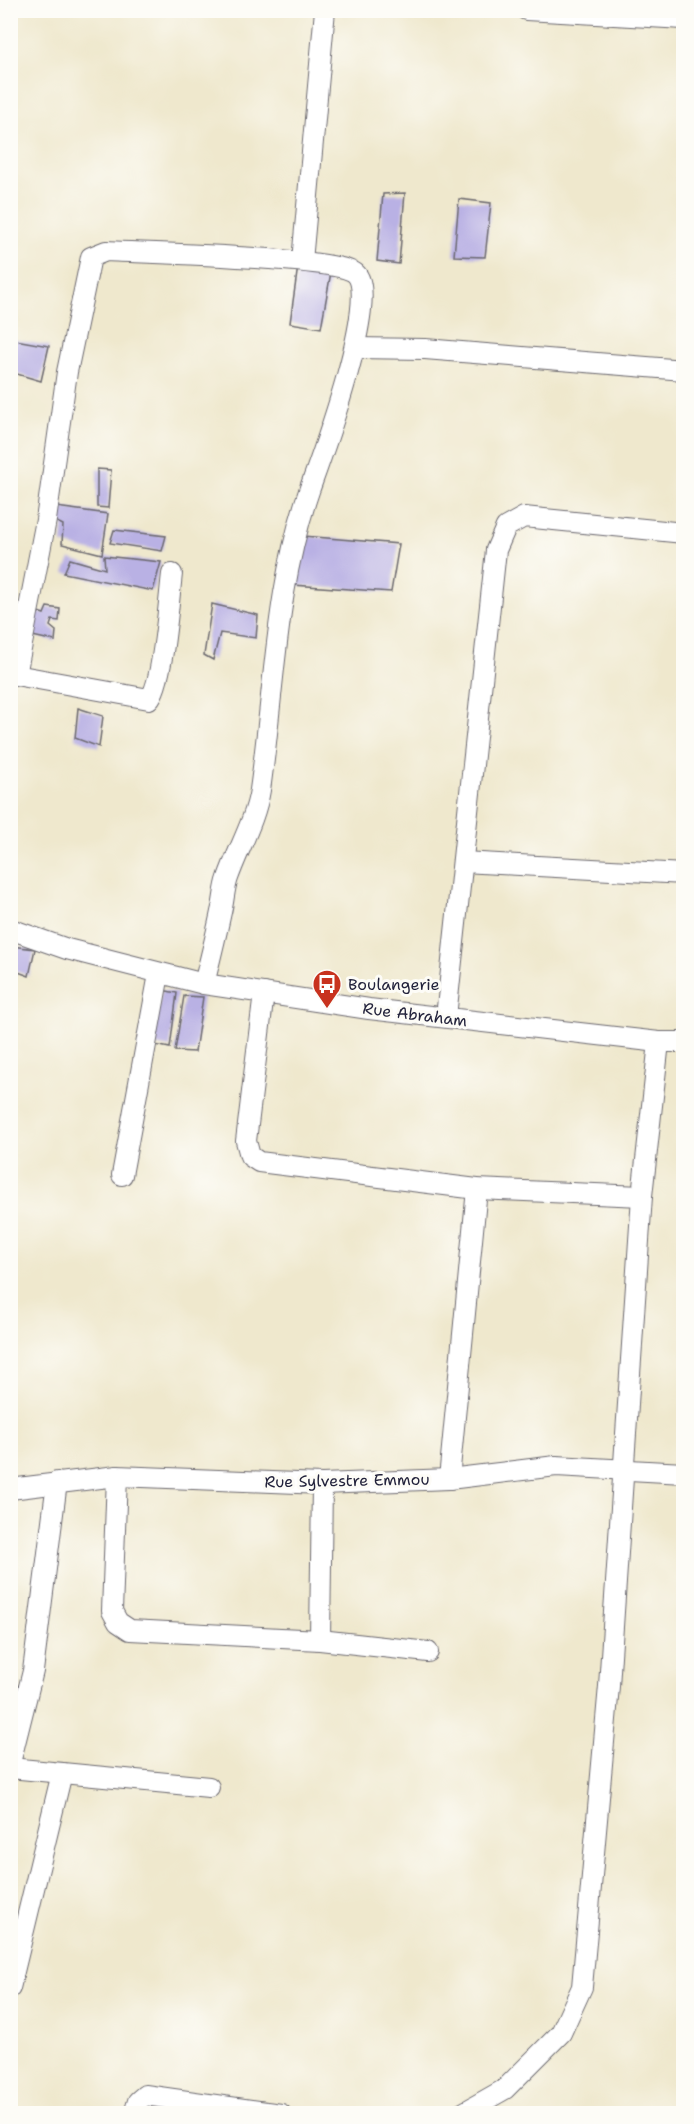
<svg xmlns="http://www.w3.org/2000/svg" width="694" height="2124" viewBox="0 0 694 2124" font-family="'Shantell Sans',sans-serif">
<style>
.building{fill:#b9b1e4}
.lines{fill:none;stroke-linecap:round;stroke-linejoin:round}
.minor-casing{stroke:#6a676e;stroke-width:22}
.minor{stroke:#fff;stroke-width:20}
.labels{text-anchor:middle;stroke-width:6;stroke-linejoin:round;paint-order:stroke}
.poi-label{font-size:16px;fill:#22223b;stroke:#fdfcf7;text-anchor:start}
.street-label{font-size:16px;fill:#22223b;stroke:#fdfcf7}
</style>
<rect width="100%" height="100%" fill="#fdfcf7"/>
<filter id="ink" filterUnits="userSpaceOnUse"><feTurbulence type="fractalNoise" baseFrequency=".0167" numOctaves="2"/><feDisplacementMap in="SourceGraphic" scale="12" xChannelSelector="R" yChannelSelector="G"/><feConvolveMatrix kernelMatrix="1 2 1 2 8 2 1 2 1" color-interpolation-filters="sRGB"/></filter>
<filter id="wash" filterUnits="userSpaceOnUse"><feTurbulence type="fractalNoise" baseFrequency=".008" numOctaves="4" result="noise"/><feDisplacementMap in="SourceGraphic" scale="24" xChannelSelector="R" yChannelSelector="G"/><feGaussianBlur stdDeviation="1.35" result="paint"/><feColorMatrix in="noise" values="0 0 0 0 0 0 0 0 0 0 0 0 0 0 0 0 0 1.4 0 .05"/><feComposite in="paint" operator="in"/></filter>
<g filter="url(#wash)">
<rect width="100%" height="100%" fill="#efe8cd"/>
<g id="blocks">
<!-- building -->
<g class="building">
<path d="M405 193 399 264 377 261 383 194Z"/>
<path d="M459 199 491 203 485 257 454 256Z"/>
<path d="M298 266 331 272 321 328 290 323Z"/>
<path d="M10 339 49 346 41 381 10 372Z"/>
<path d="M97 469 111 470 108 508 97 507Z"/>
<path d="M56 507 108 514 102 554 62 544 63 525 55 521Z"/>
<path d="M114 530 166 536 162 551 110 543Z"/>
<path d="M303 536 399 544 391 592 293 585Z"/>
<path d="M104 556 161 562 153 591 64 573 70 559 105 569Z"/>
<path d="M212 604 258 615 256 638 220 633 213 660 204 655Z"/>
<path d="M47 607 60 609 59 621 52 620 50 626 56 631 55 641 28 635 35 611 44 614Z"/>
<path d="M78 708 103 716 99 747 75 738Z"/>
<path d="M11 946 35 949 29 976 10 969Z"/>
<path d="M162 990 177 993 170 1048 150 1044Z"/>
<path d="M184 996 203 997 195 1052 175 1051Z"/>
</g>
</g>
</g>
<g filter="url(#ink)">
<use href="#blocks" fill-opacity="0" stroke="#6a676e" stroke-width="1.5"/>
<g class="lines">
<!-- minor casing -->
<g class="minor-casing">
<g id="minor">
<path d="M526 10 684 19"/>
<path d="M302 261 325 10"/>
<path d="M355 348 425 349 684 370"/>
<path d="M10 674 149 699C163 685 169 598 172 574"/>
<path d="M16 675 46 520 67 372 91 257 106 251C142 253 339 257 356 274 380 297 322 455 310 488 275 589 275 686 260 790 255 821 238 849 228 878 224 889 224 901 221 912 216 936 210 960 204 984"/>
<path d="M463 862 684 874"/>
<path d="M10 929 67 949 204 984 369 1009 659 1042H684"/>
<path d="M264 993 246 1141 250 1156 259 1162 477 1189 642 1196"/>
<path d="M446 1017 496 550 506 527 524 517 684 533"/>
<path d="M122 1175 159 974"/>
<path d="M117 1476 112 1611 118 1622 130 1630 320 1640 428 1652"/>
<path d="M449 1479 477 1189"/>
<path d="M10 1489 117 1476 322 1484 449 1479 556 1466 684 1473"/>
<path d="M320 1640 322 1484"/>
<path d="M10 1763 33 1671 57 1482"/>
<path d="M10 1768 209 1787"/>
<path d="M10 1988 62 1773"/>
<path d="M134 2114 138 2101 145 2095 281 2114"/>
<path d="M461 2114 505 2089 561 2033 582 1987 609 1686 642 1196 659 1042"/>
</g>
</g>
<!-- minor -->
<use href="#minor" class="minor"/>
</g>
</g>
<!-- icons -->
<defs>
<g id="bus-pin" transform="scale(1.5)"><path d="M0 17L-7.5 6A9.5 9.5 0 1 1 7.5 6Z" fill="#c8321e" stroke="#fdfcf7"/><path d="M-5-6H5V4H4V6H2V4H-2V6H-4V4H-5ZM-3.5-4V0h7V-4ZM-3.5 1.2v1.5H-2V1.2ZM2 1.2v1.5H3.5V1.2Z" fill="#fff"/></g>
</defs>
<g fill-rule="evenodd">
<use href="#bus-pin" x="327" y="984"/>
</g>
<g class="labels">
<!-- poi labels -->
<g class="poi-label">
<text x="348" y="990">Boulangerie</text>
</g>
<!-- street labels -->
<g class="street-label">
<text transform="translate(415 1014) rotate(7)" y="6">Rue Abraham</text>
<text transform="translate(347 1480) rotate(-1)" y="6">Rue Sylvestre Emmou</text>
</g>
</g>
<!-- margin -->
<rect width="694" height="2124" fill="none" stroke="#fdfcf7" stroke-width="36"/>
</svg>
